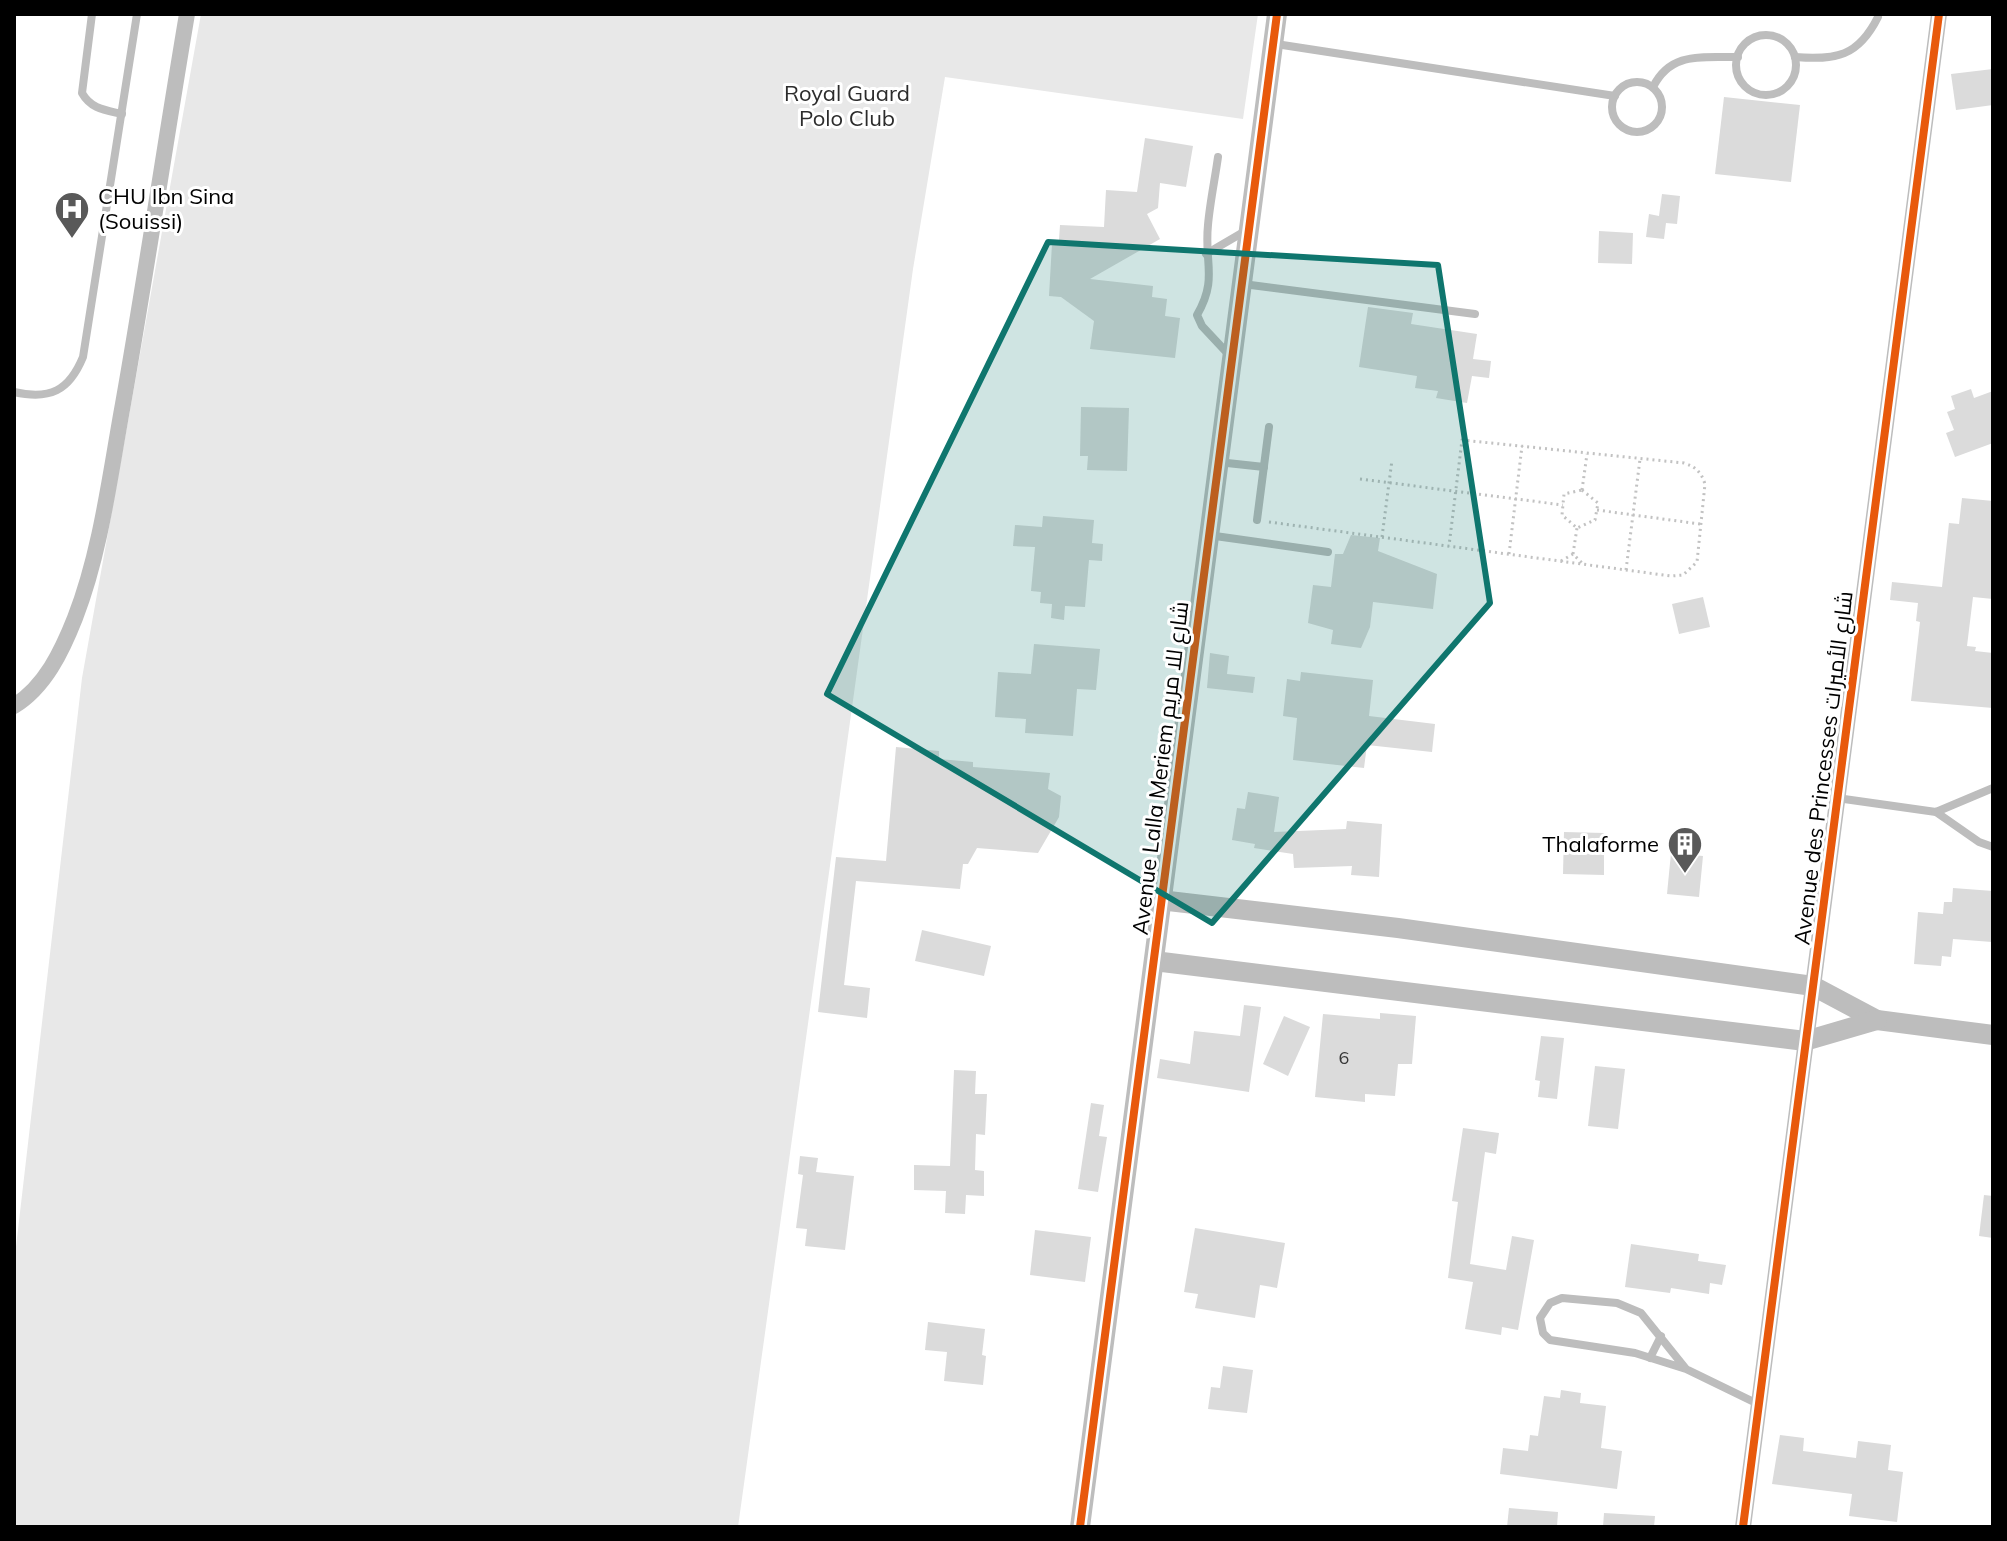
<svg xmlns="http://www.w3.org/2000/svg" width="2007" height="1541" viewBox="0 0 2007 1541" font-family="Mulish,Cairo,sans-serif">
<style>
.green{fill:#e8e8e8}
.building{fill:#dbdbdb}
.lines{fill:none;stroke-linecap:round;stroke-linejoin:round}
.path{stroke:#c2c2c2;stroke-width:3;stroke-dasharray:2 4;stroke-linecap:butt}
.service{stroke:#bdbdbd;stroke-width:8}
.minor{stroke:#bdbdbd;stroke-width:16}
.tertiary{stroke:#bdbdbd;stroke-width:20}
.cycleway-casing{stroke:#fff;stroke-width:13}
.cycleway{stroke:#e8590c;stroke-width:8}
.marked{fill:#0f766e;fill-opacity:0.2;stroke:#0f766e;stroke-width:6;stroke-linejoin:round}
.labels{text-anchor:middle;stroke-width:6;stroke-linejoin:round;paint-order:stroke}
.number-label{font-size:18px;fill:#373737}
.park-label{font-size:22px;fill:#2c2c2c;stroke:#fff}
.poi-label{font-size:22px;fill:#000;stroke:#fff;text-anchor:start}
.street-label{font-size:22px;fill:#000;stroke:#fff}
</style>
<rect width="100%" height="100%" fill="#fff"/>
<!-- green -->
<path class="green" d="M201 14H1258L1243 119 945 77 913 269 738 1527H14V1264L82 678Z"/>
<!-- building -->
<g class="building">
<path d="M1993 69V105L1956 110 1951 74Z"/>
<path d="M1724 97 1800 105 1791 182 1715 174Z"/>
<path d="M1145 138 1193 146 1186 187 1160 183 1158 208 1147 214 1160 239 1090 279 1153 286 1152 297 1167 299 1165 316 1180 318 1175 358 1090 349 1094 321 1061 297 1049 296 1052 244 1059 240 1060 225 1104 227 1106 190 1137 192Z"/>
<path d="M1662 194 1680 196 1677 224 1666 223 1664 239 1646 237 1649 214 1659 216Z"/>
<path d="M1599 231 1633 233 1632 264 1598 263Z"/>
<path d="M1368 307 1413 313 1411 324 1477 334 1473 359 1491 361 1489 378 1472 376 1467 403 1436 398 1438 391 1415 388 1417 376 1359 367Z"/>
<path d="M1971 389 1974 398 1993 391V443L1955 457 1946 433 1954 430 1947 412 1955 409 1951 396Z"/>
<path d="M1081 407 1129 408 1127 471 1087 470 1088 456H1080Z"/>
<path d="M1962 498 1993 501V599L1973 597 1967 646 1976 647 1975 651 1993 653V708L1911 701 1920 622 1916 621 1918 603 1890 600 1892 582 1942 587 1949 523 1959 524Z"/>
<path d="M1043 516 1094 520 1092 543 1103 544 1102 561 1089 560 1085 607 1065 606 1064 620 1051 618 1052 604 1040 603 1041 592 1031 591 1035 547 1013 546 1015 525 1042 527Z"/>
<path d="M1351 535 1380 538 1378 551 1437 574 1433 609 1373 602 1370 627 1361 648 1331 644 1333 630 1308 623 1313 585 1331 587 1335 554H1343Z"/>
<path d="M1703 597 1710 627 1679 634 1672 604Z"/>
<path d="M1034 644 1100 649 1096 690 1077 689 1073 736 1025 733 1026 719 995 717 998 672 1031 674Z"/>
<path d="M1210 653 1229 656 1227 674 1255 677 1253 693 1207 688Z"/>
<path d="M1301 672 1373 680 1369 716 1435 724 1432 752 1367 745 1364 768 1293 760 1297 718 1283 716 1287 679 1300 681Z"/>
<path d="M896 747 939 751V759L973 762V767L1050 773 1048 789 1061 796 1059 817 1038 853 977 848 968 864H963L960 889 856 881 844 985 870 988 867 1018 818 1012 836 857 886 861Z"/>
<path d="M1248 792 1279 797 1274 832 1346 829 1347 821 1382 824 1379 877 1351 875 1352 866 1294 868 1293 854 1254 848 1255 844 1232 840 1237 808 1245 809Z"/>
<path d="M1564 832 1604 833V875L1563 874Z"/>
<path d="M1671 853 1703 856 1699 897 1667 894Z"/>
<path d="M1953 888 1993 891 1992 942 1953 939 1951 957 1942 956 1941 966 1914 964 1918 912 1943 914 1944 902H1952Z"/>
<path d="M922 930 991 946 984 976 915 961Z"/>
<path d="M1244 1005 1261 1007 1249 1092 1157 1078 1160 1059 1190 1064 1194 1031 1240 1036Z"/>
<path d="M1380 1013 1416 1016 1412 1064H1398L1395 1096 1365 1094V1102L1315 1097 1323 1014 1380 1019Z"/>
<path d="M1284 1016 1310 1027 1288 1076 1263 1064Z"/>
<path d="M1541 1036 1564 1038 1557 1099 1538 1097 1540 1081 1535 1080Z"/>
<path d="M1595 1066 1625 1069 1618 1129 1588 1126Z"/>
<path d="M954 1070 976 1071 975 1094H987L985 1135 976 1134 975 1170 984 1171V1196L966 1195 965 1214 945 1213 946 1191 914 1190V1165L950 1166Z"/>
<path d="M1091 1103 1104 1105 1099 1136 1107 1137 1098 1192 1078 1189Z"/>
<path d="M1463 1128 1499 1133 1496 1154 1485 1152 1470 1264 1506 1270 1512 1236 1534 1240 1518 1330 1502 1327 1501 1335 1465 1329 1473 1282 1448 1278 1458 1202 1452 1201Z"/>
<path d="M800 1156 818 1158 816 1172 854 1176 845 1250 805 1246 807 1229 796 1228 803 1175 798 1174Z"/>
<path d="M1984 1195 1993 1196V1238L1979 1236Z"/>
<path d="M1195 1228 1285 1243 1277 1288 1260 1285 1255 1318 1195 1308 1198 1294 1184 1292Z"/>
<path d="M1035 1230 1091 1237 1085 1282 1030 1275Z"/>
<path d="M1631 1244 1699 1254 1698 1261 1726 1265 1722 1285 1710 1283 1709 1294 1671 1288 1670 1293 1625 1287Z"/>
<path d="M928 1322 985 1329 982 1355 986 1356 983 1385 944 1381 947 1352 925 1350Z"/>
<path d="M1223 1366 1253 1370 1247 1413 1208 1409 1211 1387 1220 1388Z"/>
<path d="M1561 1390 1581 1393 1580 1403 1606 1406 1601 1448 1622 1451 1617 1489 1500 1474 1503 1448 1528 1451 1530 1435 1538 1436 1544 1396 1560 1398Z"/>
<path d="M1780 1435 1804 1438 1803 1451 1856 1458 1858 1441 1891 1445 1888 1470 1903 1472 1897 1522 1849 1516 1852 1494 1772 1484Z"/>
<path d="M1509 1508 1558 1512 1557 1527H1507Z"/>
<path d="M1604 1513 1655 1516 1654 1527H1603Z"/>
</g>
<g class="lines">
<!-- path -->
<g class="path">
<path d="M1360 479 1563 505"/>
<path d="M1582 490 1598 503 1595 520 1577 528 1562 515 1564 494Z"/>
<path d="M1582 490 1587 454"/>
<path d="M1597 510 1700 524"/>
<path d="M1269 522 1671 576 1683 575 1697 562 1705 484C1701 472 1696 467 1684 463L1462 440 1449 546"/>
<path d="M1382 537 1392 460"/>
<path d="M1509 554 1522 446"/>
<path d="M1573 554 1577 528"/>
<path d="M1561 561 1573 554 1582 563"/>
<path d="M1626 570 1640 459"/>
</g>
<!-- service -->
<g class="service">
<path d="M92 14 82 93C91 109 105 110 122 114"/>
<circle cx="1766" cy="65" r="30"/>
<path d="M1276 44 1615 96"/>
<path d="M1795 57C1836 60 1858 57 1878 17"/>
<circle cx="1637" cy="107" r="25"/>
<path d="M1653 87C1671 51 1702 58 1738 57"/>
<path d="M1218 157C1215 179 1210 202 1208 225 1204 263 1218 279 1197 315L1202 326 1231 357"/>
<path d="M1206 254 1247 230"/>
<path d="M1243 284 1475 314"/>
<path d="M14 392C50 400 69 391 83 357L137 14"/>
<path d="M1218 462 1264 467"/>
<path d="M1257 520 1269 427"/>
<path d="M1208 535 1328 552"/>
<path d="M1837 798 1936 812 1993 788"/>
<path d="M1936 812 1979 842 1993 847"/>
<path d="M1650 1358 1661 1336"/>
<path d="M1686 1369 1635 1353 1550 1340 1543 1333 1540 1318 1550 1303 1562 1298 1617 1303 1641 1313 1686 1369 1758 1404"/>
</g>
<!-- minor -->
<g class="minor">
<path d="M14 706C45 687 62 651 75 618 101 551 110 475 123 404 146 274 165 144 187 14"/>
<path d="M1743 1527 1939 14"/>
</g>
<!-- tertiary -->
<g class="tertiary">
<path d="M1160 900 1398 928 1813 986 1877 1020 1993 1035"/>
<path d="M1154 961 1805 1041 1877 1020"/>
<path d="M1080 1527 1277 14"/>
</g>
<!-- cycleway casing -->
<g class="cycleway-casing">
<g id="cycleway">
<path d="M1080 1527 1277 14"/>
<path d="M1743 1527 1939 14"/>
</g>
</g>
<!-- cycleway -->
<use href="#cycleway" class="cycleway"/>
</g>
<!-- marked area -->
<path class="marked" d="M1048 242 1438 265 1490 603 1212 923 827 694Z"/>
<!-- icons -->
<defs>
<g id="hospital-pin" transform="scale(1.8)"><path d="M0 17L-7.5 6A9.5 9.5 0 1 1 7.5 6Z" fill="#595959" stroke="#fff"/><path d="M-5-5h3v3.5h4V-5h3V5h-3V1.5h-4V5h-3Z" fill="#fff"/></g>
<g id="building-pin" transform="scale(1.8)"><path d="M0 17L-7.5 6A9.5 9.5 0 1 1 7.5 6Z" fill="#595959" stroke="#fff"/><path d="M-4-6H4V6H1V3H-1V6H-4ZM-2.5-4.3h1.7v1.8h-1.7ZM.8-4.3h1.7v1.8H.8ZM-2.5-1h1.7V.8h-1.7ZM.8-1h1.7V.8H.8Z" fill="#fff"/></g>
</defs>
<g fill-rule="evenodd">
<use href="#hospital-pin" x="72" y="209"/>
<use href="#building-pin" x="1685" y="844"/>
</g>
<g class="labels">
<!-- number labels -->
<g class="number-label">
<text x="1344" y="1064">6</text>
</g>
<!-- park labels -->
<g class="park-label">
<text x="847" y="101">Royal Guard<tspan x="847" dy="25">Polo Club</tspan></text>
</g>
<!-- poi labels -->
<g class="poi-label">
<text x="98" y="204">CHU Ibn Sina<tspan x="98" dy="25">(Souissi)</tspan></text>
<text x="1659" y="852" text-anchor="end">Thalaforme</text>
</g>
<!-- street labels -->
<g class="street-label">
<text transform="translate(1160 768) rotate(-83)" y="8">Avenue Lalla Meriem شارع للا مريم</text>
<text transform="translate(1823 768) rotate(-83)" y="8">Avenue des Princesses شارع الأميرات</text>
</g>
</g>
<!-- border -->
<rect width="2007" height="1541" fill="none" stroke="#000000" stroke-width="32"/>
</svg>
